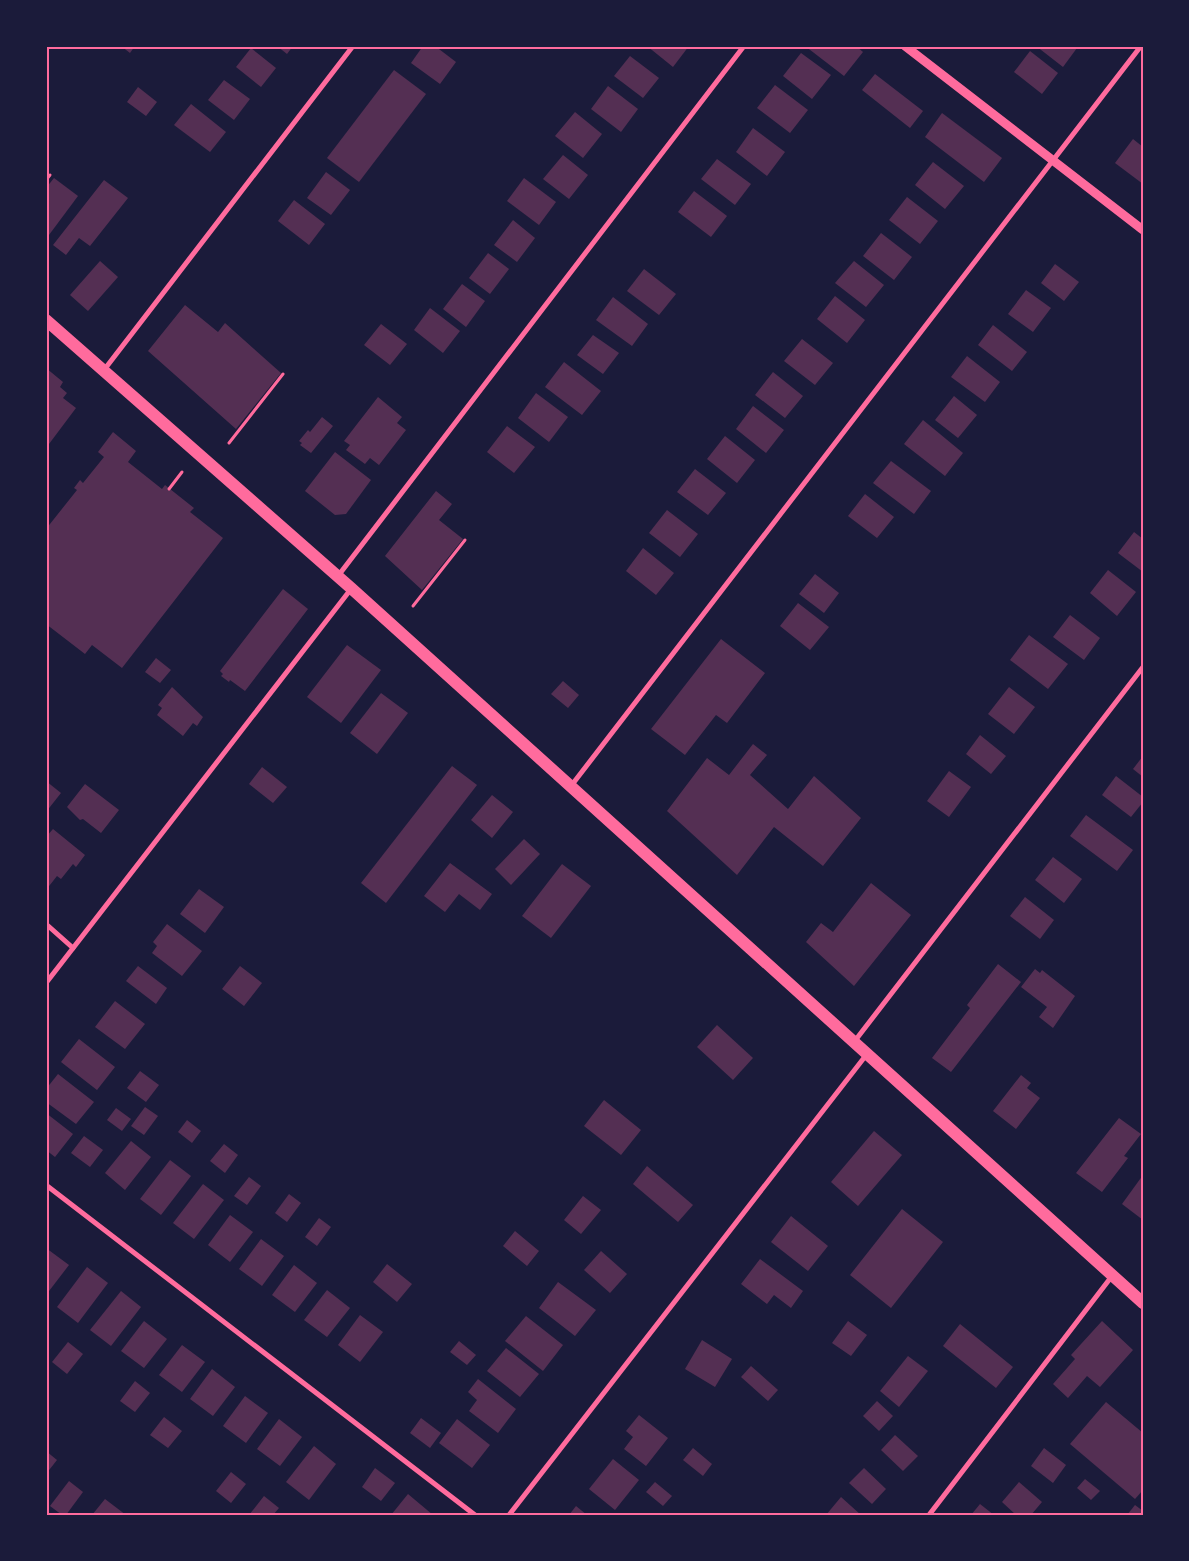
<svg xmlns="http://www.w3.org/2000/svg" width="1189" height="1561" viewBox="0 0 1189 1561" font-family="'Golos Text',sans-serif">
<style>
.building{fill:#542f53}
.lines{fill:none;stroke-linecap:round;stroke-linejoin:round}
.path{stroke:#ff6b9d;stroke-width:3}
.minor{stroke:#ff6b9d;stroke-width:5}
.tertiary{stroke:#ff6b9d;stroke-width:9}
.primary{stroke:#ff6b9d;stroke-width:12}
.neatline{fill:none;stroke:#ff6b9d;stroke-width:2}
</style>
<rect width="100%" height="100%" fill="#1b1b3a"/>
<!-- building -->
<g class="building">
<path d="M121 46H135L130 53Z"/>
<path d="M277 46H293L287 54Z"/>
<path d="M423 46H435L456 62 440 84 411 63Z"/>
<path d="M647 46H689L673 67Z"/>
<path d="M805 46H856L863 52 844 76Z"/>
<path d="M1036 46H1075L1077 48 1063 67Z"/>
<path d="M251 48 276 68 261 87 236 67Z"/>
<path d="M1030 51 1058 73 1042 94 1014 72Z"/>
<path d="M801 53 831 75 812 99 783 76Z"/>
<path d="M630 56 659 78 643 98 614 76Z"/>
<path d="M394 70 426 94 359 182 327 158Z"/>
<path d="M875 74 923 111 910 128 862 90Z"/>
<path d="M224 80 250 99 234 120 208 100Z"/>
<path d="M775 85 808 110 790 133 757 108Z"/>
<path d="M608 86 638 109 621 132 591 109Z"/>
<path d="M138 87 157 102 146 116 127 102Z"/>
<path d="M191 104 226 132 210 152 174 125Z"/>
<path d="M575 112 602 134 583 158 555 136Z"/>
<path d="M942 113 1002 158 984 182 925 137Z"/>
<path d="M753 128 785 152 767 176 736 152Z"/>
<path d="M1133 139 1143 147V184L1115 163Z"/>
<path d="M563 155 588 175 569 199 543 179Z"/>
<path d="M717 159 751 184 735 205 701 179Z"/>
<path d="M933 162 964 186 945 209 915 185Z"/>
<path d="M326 172 350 190 331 215 307 198Z"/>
<path d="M54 178 78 196 46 239V188Z"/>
<path d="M524 178 556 202 539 225 507 201Z"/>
<path d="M104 180 128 198 90 246 79 238 66 255 53 245Z"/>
<path d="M694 191 727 216 711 237 678 212Z"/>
<path d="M907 197 938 221 920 244 889 220Z"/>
<path d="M294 200 325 224 309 245 278 221Z"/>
<path d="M513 220 535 238 517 262 494 245Z"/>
<path d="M881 233 912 257 894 280 863 256Z"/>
<path d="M488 253 509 269 490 294 469 278Z"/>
<path d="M100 261 118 277 88 311 70 295Z"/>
<path d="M854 261 884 285 866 307 835 283Z"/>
<path d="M1055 264 1079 282 1064 301 1041 283Z"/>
<path d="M644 269 676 294 659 315 627 291Z"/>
<path d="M462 284 485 301 466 327 443 309Z"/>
<path d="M1026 290 1051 308 1033 332 1008 314Z"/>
<path d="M835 296 865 320 847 343 817 319Z"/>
<path d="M613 297 648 324 632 346 596 320Z"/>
<path d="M185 305 218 332 225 323 281 373 236 429 148 351Z"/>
<path d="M430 308 460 331 443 353 414 330Z"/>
<path d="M381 324 407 344 390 365 364 345Z"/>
<path d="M993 325 1027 352 1012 371 978 345Z"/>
<path d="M593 335 619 353 603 374 577 355Z"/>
<path d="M802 339 833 363 815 385 784 361Z"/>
<path d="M967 356 1000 382 985 402 951 377Z"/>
<path d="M564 362 601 391 582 415 545 387Z"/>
<path d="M46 368 63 382 60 387 67 393 63 398 76 408 46 448Z"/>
<path d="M773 372 803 396 785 418 755 395Z"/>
<path d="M536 393 568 417 549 442 518 418Z"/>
<path d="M954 396 977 415 958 438 935 420Z"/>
<path d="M378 397 402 417 397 423 406 430 379 465 370 458 365 464 346 450 350 445 344 441Z"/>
<path d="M753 406 784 430 766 453 736 429Z"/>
<path d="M322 417 333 426 311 453 300 445 302 443 299 441 308 430 310 432Z"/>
<path d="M923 420 963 453 945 476 904 444Z"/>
<path d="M507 426 535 447 514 473 487 452Z"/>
<path d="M113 432 136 451 128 462 162 489 165 485 194 508 190 512 223 538 122 668 92 645 85 654 46 624V529L77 490 74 488 80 480 83 483 104 457 98 452Z"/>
<path d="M725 436 755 460 737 483 707 459Z"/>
<path d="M335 452 371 480 346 514 335 515 305 491Z"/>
<path d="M891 461 931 491 914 514 873 483Z"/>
<path d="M695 469 726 493 708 515 677 492Z"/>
<path d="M436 491 452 504 439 520 463 539 422 590 385 556Z"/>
<path d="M865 494 894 517 877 538 848 516Z"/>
<path d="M667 510 698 534 680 557 649 533Z"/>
<path d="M1134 532 1143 539V572L1118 553Z"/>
<path d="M643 548 674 573 656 595 626 571Z"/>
<path d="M1108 570 1136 592 1117 616 1090 593Z"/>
<path d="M815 574 839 593 824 613 799 594Z"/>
<path d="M283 589 308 609 245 691 230 680 229 682 221 676 223 674 220 671Z"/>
<path d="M798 603 829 627 810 650 780 626Z"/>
<path d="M1070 615 1100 638 1084 660 1053 637Z"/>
<path d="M1029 635 1068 664 1048 689 1010 660Z"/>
<path d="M721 639 765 673 727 723 716 715 685 755 651 729Z"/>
<path d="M347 645 381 670 341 723 307 697Z"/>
<path d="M156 658 171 670 160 683 145 672Z"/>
<path d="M563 681 579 695 568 708 551 694Z"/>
<path d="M172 687 203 717 197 726 193 723 183 736 157 715 162 708 158 705Z"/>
<path d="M1009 687 1035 707 1014 734 988 714Z"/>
<path d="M381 693 408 713 377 754 350 733Z"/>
<path d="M980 735 1006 756 991 774 966 754Z"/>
<path d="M753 744 767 755 750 775 788 809 814 776 861 818 823 866 774 827 737 875 667 811 707 758 729 775Z"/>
<path d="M1143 756V777L1133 769Z"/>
<path d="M452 766 477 785 386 903 361 883Z"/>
<path d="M262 767 287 787 273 803 249 784Z"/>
<path d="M949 771 971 787 949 817 927 801Z"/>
<path d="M1116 776 1143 797V802L1131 817 1102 795Z"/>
<path d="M46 781 61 793 46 812Z"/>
<path d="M85 784 119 810 101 833 83 819 80 820 67 807Z"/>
<path d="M492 795 513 812 492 838 471 820Z"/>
<path d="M1086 815 1133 850 1117 871 1070 836Z"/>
<path d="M53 829 85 855 76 867 73 864 61 879 57 876 46 890V837Z"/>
<path d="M524 839 540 854 511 885 495 869Z"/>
<path d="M1053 857 1082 879 1064 903 1035 880Z"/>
<path d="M450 863 492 894 480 910 459 894 445 912 424 896Z"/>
<path d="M562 864 591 886 551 938 522 916Z"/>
<path d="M871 883 911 915 854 986 806 942 821 923 833 932Z"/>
<path d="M199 889 224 907 205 933 180 914Z"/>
<path d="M1025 897 1054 920 1040 939 1010 916Z"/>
<path d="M167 924 202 951 182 976 152 953 157 946 153 942Z"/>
<path d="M998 964 1021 982 951 1072 932 1058 970 1008 967 1005Z"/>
<path d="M138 966 167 988 156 1004 126 981Z"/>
<path d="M240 966 262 983 244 1006 222 989Z"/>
<path d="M1035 969 1040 973 1042 970 1075 996 1053 1028 1039 1017 1047 1007 1021 987Z"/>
<path d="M115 1001 145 1024 125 1049 95 1027Z"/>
<path d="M717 1025 753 1058 733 1080 697 1047Z"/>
<path d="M79 1039 115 1067 97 1090 61 1062Z"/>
<path d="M140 1071 159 1085 146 1102 127 1088Z"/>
<path d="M58 1074 94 1102 76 1124 46 1102V1089Z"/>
<path d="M1021 1075 1031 1083 1027 1088 1040 1098 1016 1129 993 1111Z"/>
<path d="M604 1100 641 1130 621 1155 584 1126Z"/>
<path d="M145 1107 158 1116 144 1135 131 1126Z"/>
<path d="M116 1108 131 1119 122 1131 107 1120Z"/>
<path d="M46 1113 73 1134 55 1157 46 1150Z"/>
<path d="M1119 1118 1141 1134 1124 1156 1128 1158 1102 1192 1076 1173Z"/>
<path d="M187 1120 201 1131 192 1143 178 1132Z"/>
<path d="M874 1131 902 1155 858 1206 831 1182Z"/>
<path d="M84 1136 103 1150 90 1167 71 1153Z"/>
<path d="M131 1141 151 1157 125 1190 105 1173Z"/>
<path d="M224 1144 238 1155 225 1173 210 1161Z"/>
<path d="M170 1160 191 1176 161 1215 140 1199Z"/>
<path d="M647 1166 693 1205 678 1222 633 1184Z"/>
<path d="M1143 1175V1220L1122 1204Z"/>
<path d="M249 1177 261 1186 247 1205 234 1196Z"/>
<path d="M203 1184 224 1200 194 1239 173 1223Z"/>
<path d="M289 1194 301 1203 287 1222 275 1213Z"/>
<path d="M583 1196 601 1210 581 1234 564 1220Z"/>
<path d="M902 1209 943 1242 891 1308 850 1275Z"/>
<path d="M230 1215 253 1232 230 1262 208 1245Z"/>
<path d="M791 1216 828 1246 808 1271 771 1242Z"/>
<path d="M319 1218 331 1227 317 1246 305 1237Z"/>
<path d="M515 1231 539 1251 527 1266 503 1246Z"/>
<path d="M261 1239 284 1256 262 1286 239 1269Z"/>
<path d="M46 1248 69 1265 46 1295Z"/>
<path d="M601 1251 627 1274 610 1293 584 1270Z"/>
<path d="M760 1259 803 1291 791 1308 774 1295 767 1304 741 1284Z"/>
<path d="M387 1264 412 1284 397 1302 373 1282Z"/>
<path d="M294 1265 317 1283 295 1312 272 1295Z"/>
<path d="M87 1267 108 1283 78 1323 57 1307Z"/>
<path d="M558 1282 596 1310 575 1336 539 1308Z"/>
<path d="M327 1290 350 1308 327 1337 304 1320Z"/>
<path d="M121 1291 141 1307 111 1346 90 1330Z"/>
<path d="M360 1315 383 1332 360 1362 338 1345Z"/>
<path d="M526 1316 563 1345 543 1371 505 1341Z"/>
<path d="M144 1321 167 1339 144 1368 121 1351Z"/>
<path d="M848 1321 867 1335 851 1356 832 1343Z"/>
<path d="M1102 1321 1133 1350 1100 1387 1087 1376 1068 1398 1053 1384 1075 1359 1071 1355Z"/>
<path d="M960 1324 1013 1367 996 1388 943 1346Z"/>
<path d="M702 1340 732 1359 715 1387 685 1369Z"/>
<path d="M459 1341 476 1355 467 1365 450 1352Z"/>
<path d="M68 1342 83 1354 67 1374 52 1362Z"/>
<path d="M182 1345 205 1362 182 1392 159 1375Z"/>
<path d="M506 1348 539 1374 520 1397 487 1371Z"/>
<path d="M908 1356 928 1371 899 1407 880 1391Z"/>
<path d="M751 1366 778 1390 768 1401 741 1377Z"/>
<path d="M212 1369 235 1387 213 1416 190 1399Z"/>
<path d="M478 1379 516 1409 498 1433 469 1411 477 1400 468 1392Z"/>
<path d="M135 1381 150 1393 135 1412 120 1401Z"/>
<path d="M245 1396 268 1413 246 1443 223 1426Z"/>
<path d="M877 1401 893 1416 879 1431 863 1416Z"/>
<path d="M1106 1402 1143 1433V1490L1135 1499 1070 1444Z"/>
<path d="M639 1415 668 1438 646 1466 624 1449 633 1437 626 1431Z"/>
<path d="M164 1417 182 1431 168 1448 150 1435Z"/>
<path d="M421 1418 441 1433 430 1448 410 1433Z"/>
<path d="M279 1419 302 1437 280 1466 257 1449Z"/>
<path d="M457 1419 490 1445 472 1468 439 1443Z"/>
<path d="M895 1435 918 1456 903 1471 881 1450Z"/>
<path d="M314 1446 336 1464 309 1500 286 1482Z"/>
<path d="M693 1448 712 1464 703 1476 683 1460Z"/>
<path d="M1044 1448 1066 1465 1053 1483 1031 1466Z"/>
<path d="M46 1451 57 1460 46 1474Z"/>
<path d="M613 1459 639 1480 615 1510 589 1489Z"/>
<path d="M375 1468 395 1483 381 1501 362 1487Z"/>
<path d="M864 1468 886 1489 872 1504 849 1483Z"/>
<path d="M231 1472 246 1484 231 1503 216 1491Z"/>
<path d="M1085 1479 1100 1491 1091 1500 1077 1488Z"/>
<path d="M69 1481 83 1492 66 1515H62L50 1506Z"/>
<path d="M655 1482 672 1496 663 1506 646 1492Z"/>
<path d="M1019 1482 1042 1502 1031 1515H1016L1002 1502Z"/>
<path d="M408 1494 433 1515H391Z"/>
<path d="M264 1496 279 1508 273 1515H249Z"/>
<path d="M841 1497 861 1515H826Z"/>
<path d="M105 1499 126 1515H92Z"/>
<path d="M980 1504 994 1515H971Z"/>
<path d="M1135 1505 1143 1511V1515H1127Z"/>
<path d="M576 1506 587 1515H569Z"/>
</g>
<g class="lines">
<!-- path -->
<g class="path">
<path d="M46 180 50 175"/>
<path d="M229 443 283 374"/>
<path d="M169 489 182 472"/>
<path d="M413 606 465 540"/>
</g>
<!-- minor -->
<g class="minor">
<path d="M104 370 353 46"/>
<path d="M338 576 744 46"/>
<path d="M571 786 1141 46"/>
<path d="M46 924 73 948"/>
<path d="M46 983 351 589"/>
<path d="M854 1042 1143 667"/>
<path d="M46 1185 475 1515"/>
<path d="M509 1515 867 1054"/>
<path d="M929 1515 1112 1276"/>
</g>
<!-- tertiary -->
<path class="tertiary" d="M905 46 1143 230"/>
<!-- primary -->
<path class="primary" d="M46 320 351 588 1143 1303"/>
</g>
<!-- border -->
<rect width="1189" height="1561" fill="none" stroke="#1b1b3a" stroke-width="95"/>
<rect x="48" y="48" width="1094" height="1466" class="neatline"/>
</svg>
